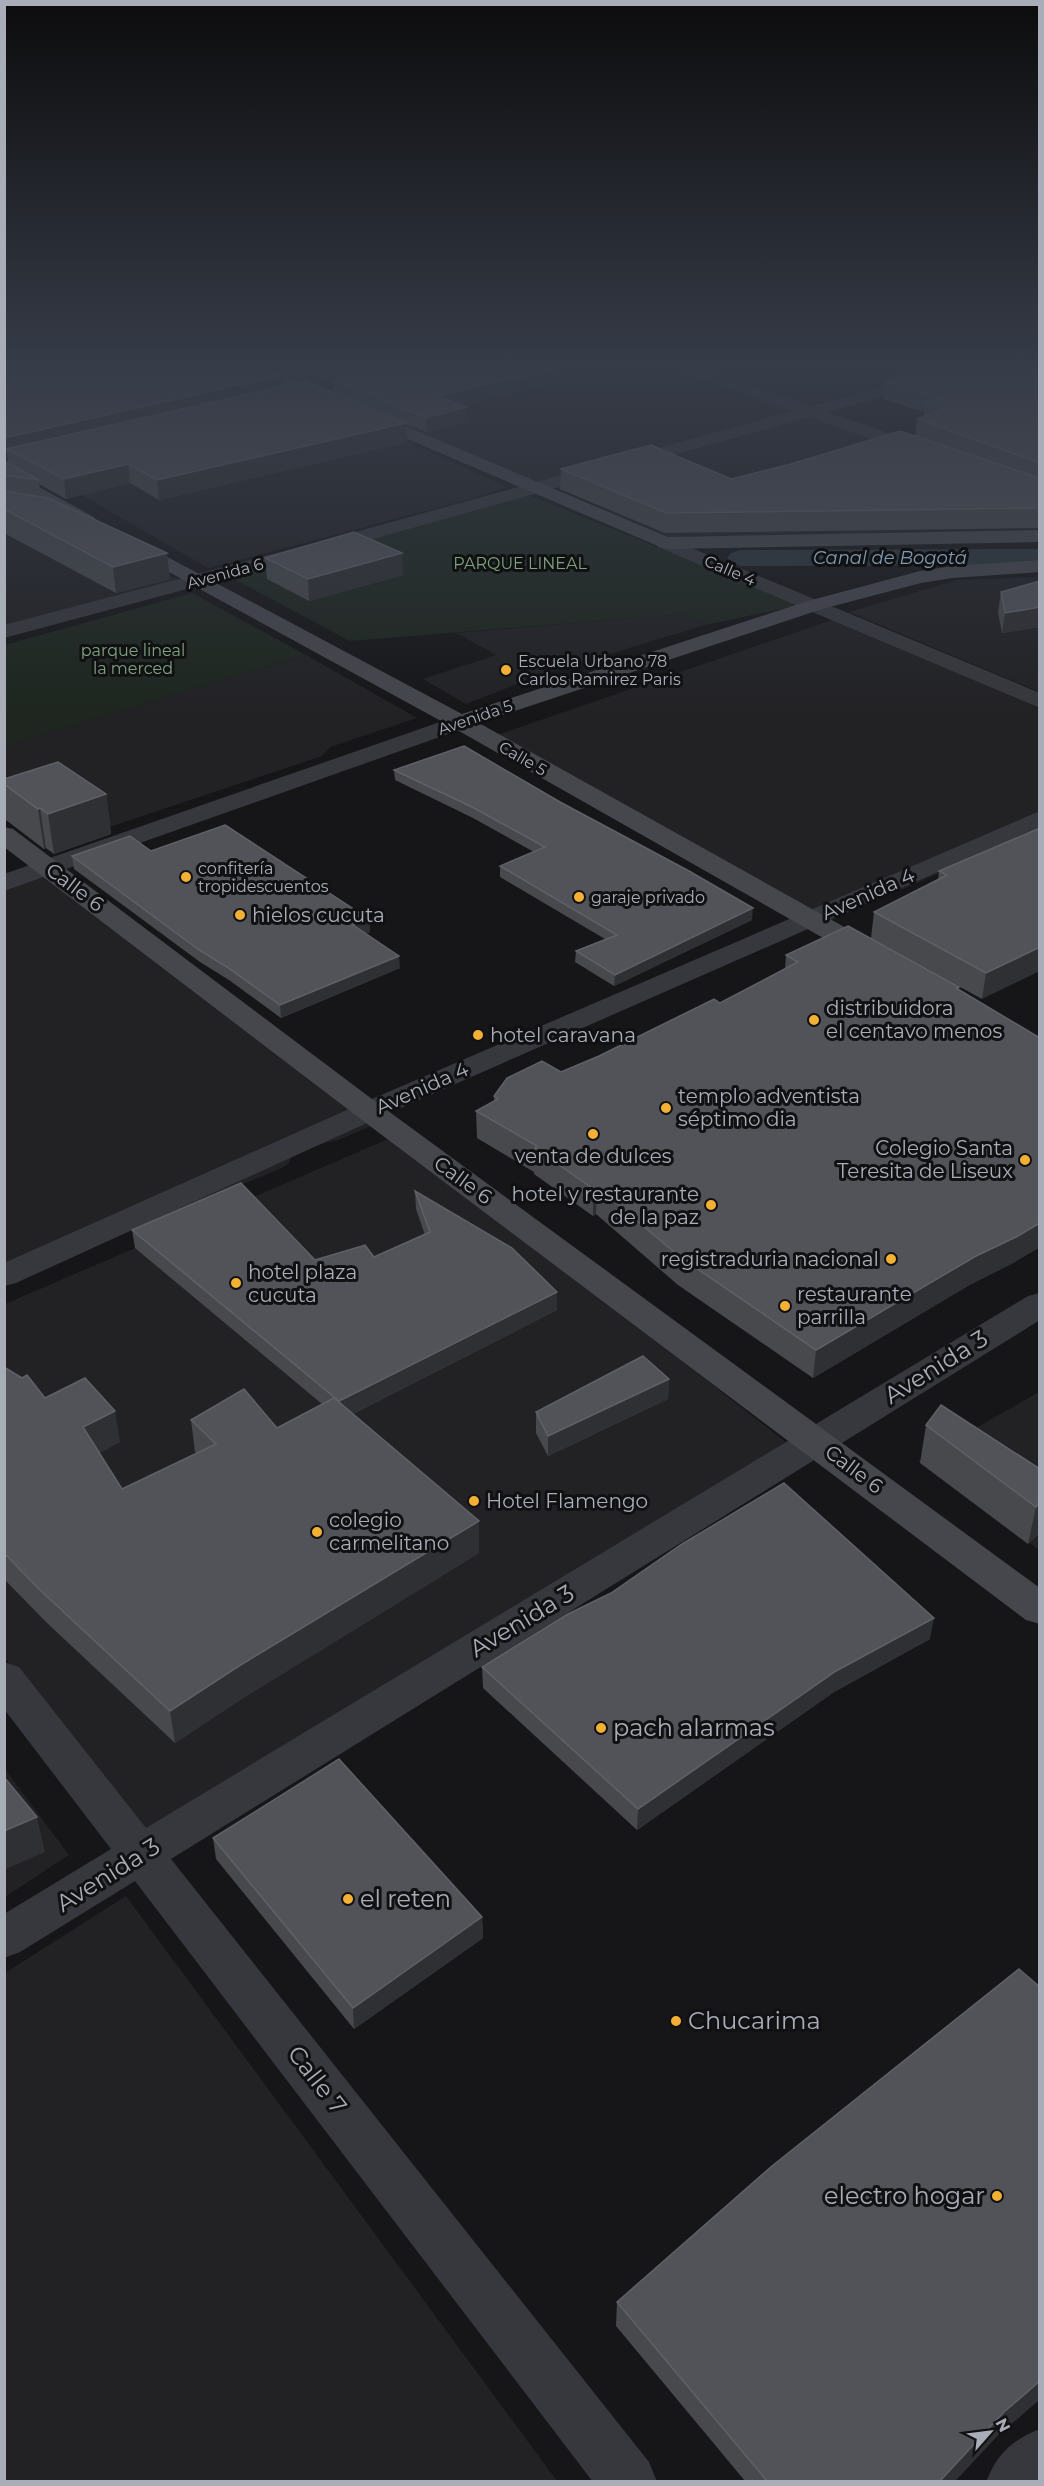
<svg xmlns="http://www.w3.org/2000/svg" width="1044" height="2486" viewBox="0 0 1044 2486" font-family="Montserrat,sans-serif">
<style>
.built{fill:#222225}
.green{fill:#1e261f}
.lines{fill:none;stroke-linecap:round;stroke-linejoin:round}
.canal{fill:#2c353c;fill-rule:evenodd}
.street{fill:#37383d;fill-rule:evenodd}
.secondary{fill:#45474d;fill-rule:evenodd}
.wall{fill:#47494d}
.shaded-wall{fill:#2f3033}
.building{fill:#525359;stroke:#5f6168;stroke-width:1.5}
.poi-dot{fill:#f2b134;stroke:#111113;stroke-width:2}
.labels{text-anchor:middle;stroke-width:6;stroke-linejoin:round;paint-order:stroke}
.far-park-label{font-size:16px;fill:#7fa381;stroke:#111113}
.far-street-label{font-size:16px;fill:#a8adb8;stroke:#111113}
.far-poi-label{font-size:16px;fill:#a8adb8;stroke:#111113;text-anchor:start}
.far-water-label{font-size:18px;font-style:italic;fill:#7f9bb3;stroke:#111113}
.street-label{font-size:20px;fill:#a8adb8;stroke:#111113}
.poi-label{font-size:20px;fill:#a8adb8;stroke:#111113;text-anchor:start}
.near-street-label{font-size:24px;fill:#a8adb8;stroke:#111113}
.near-poi-label{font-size:24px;fill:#a8adb8;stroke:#111113;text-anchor:start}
</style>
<rect width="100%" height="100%" fill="#161618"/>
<!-- built -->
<g class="built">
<path d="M446 368H674L796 410 532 483 330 395Z"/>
<path d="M698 368H945L809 405Z"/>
<path d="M810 411 1039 496V532L675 540 552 486Z"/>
<path d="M382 430 507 487 471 499 208 568 82 495 100 449Z"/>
<path d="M5 482 183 582 5 628Z"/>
<path d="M1039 577V692L849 612 958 580Z"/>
<path d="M685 614 705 625 537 676 466 704 423 679 496 655 457 633Z"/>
<path d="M835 619 1039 708V830L832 920 497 735Z"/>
<path d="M306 655 417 718 330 747 322 756 44 849 5 819 4 746Z"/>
<path d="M46 876 378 1123 338 1140 294 1150 289 1163 282 1168 5 1282 4 890Z"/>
<path d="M395 1136 787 1443 147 1837 5 1658V1304Z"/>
<path d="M1039 1392V1550L918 1461Z"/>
<path d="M4 1768 69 1855 5 1897H4Z"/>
<path d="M126 1896 557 2481H5V1973Z"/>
</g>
<!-- green -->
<g class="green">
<path d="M525 494 802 605 705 625 685 614 350 641 230 577Z"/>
<path d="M192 593 306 655 5 746V645Z"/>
</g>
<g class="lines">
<!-- canal -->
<path class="canal" d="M1040 549V565L740 566 731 563 727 558 731 553 740 550Z"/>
<!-- street -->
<g class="street">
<path d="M679 368H702L811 406 947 368H973L971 371 827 412 929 447 932 451 929 455H917L809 417 355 544 4 638V625L341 536 792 411 681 371Z"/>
<path d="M665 537 1040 693V708L658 547 655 543 658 539Z"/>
<path d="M460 715 468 717 472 722 468 727 4 891V874Z"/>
<path d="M1040 811V827L380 1117 16 1283 4 1286V1263L358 1105Z"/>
<path d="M1040 1293V1320L171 1859 649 2462 657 2482H593L135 1881 20 1952 4 1958V1914L111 1849 4 1709V1662L19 1667 146 1828 1028 1296Z"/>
<path d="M1040 2429V2482H986C997 2454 1012 2440 1040 2429Z"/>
</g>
<!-- secondary -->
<g class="secondary">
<path d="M246 368H268L668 537 1040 530V542L665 549 248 371Z"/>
<path d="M4 468 94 517 97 521 94 525H80L4 481Z"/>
<path d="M130 537 462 714 808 601 920 571 952 566 1040 560V572L952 578 921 583 822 609 479 723 882 948 886 954 882 960 872 962 862 960 452 727 123 547 120 543 123 539Z"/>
<path d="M4 827 13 829 380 1105 1040 1588V1624L1026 1620 358 1117 4 847Z"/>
</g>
</g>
<!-- wall -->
<g class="wall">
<path d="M4 368 285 386 305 381 274 368H378L311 383 333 393 332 379 564 381 460 405 467 407V422L426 432 406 424 407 442 159 500 130 483 66 499 39 484 41 497 170 579 116 593 4 533V461L8 464 7 453 4 454Z"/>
<path d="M898 368H1040V528L665 533 560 489 561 469 731 479 915 436 917 419 924 417V412L883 399 885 380 912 373Z"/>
<path d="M265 558 403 575 309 601 267 579Z"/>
<path d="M1040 581V627L1002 633 998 612 1001 592Z"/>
<path d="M394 770 752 920 614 986 575 962 576 951 605 939 500 877V866L534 852 473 818 395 780Z"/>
<path d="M4 779 106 794 111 834 54 854 46 848 44 849 6 820 4 811Z"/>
<path d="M1040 828 982 999 871 938 874 912 938 880 939 871Z"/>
<path d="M151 851 369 919 370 932 366 933 400 968 281 1018 229 980 200 962 74 869 72 856Z"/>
<path d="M786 955 959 987V990L1040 1038V1247L1011 1264 971 1284 813 1378 678 1285 596 1214 593 1216 534 1174V1172L477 1138 476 1111 494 1101V1096L561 1072 720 1003 785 969Z"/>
<path d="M415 1191 557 1310 353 1414 479 1553 243 1698 175 1743 46 1622 4 1579V1367L45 1398 120 1442 99 1453 122 1489 197 1453 195 1452 191 1420 277 1428 322 1404 135 1248 132 1230 315 1260 374 1257 425 1235 416 1209Z"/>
<path d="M669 1379 668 1399 548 1456 536 1433V1412Z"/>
<path d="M926 1425 1040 1469V1532L1028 1544 920 1463Z"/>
<path d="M930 1639 834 1692 637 1830 483 1688 482 1667Z"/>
<path d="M213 1838 482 1917 483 1938 354 2029 216 1859Z"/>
<path d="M1040 1987V2399L997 2436 955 2481H745L616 2326 617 2302Z"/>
</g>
<!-- shaded-wall -->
<g class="shaded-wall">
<path d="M318 368H378L310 384 309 370Z"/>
<path d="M560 368H564V381L437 410 436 396Z"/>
<path d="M917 368H939L917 374Z"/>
<path d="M284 375 285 389 6 449 7 453 4 454V438Z"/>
<path d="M467 407V422L426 432V418Z"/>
<path d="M406 423 407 442 159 500 157 480Z"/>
<path d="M128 464 130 483 66 499 64 479Z"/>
<path d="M167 553 170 579 116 593 113 567Z"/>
<path d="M402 553 403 575 309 601 308 579Z"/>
<path d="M1040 607V627L1002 633 1005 613Z"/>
<path d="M106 794 111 834 54 854 48 814Z"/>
<path d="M40 808 46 848 44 849 38 809Z"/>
<path d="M753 908 752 920 614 986 615 975Z"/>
<path d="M369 919 370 932 354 937 353 925Z"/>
<path d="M1040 947V971L982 999 986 973Z"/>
<path d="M399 956 400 968 281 1018 280 1005Z"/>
<path d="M597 1187 596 1214 593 1216V1189Z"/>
<path d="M1040 1223V1247L1011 1264 971 1284 813 1378 816 1350 976 1256Z"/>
<path d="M557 1292V1310L341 1420 339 1401Z"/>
<path d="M669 1379 668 1399 548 1456V1436Z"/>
<path d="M115 1411 120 1442 88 1459 83 1427Z"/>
<path d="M1040 1502V1532L1028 1544 1036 1507Z"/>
<path d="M479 1521V1553L243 1698 175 1743 170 1711 239 1666Z"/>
<path d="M934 1618 930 1639 834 1692 637 1830 638 1809 836 1671Z"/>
<path d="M37 1817 45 1852 4 1870V1831Z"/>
<path d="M482 1917 483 1938 354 2029 353 2008Z"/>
<path d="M1040 2381V2399L997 2436 955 2481H940L1004 2412Z"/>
</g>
<!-- building -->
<g class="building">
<path d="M4 368H266L284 375 4 438Z"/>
<path d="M305 368H318L309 370Z"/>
<path d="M379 368H560L436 396 467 407 426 418 332 379Z"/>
<path d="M929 368H1040V463L917 419 946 409 925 403 941 398 885 380Z"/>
<path d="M306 381 406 423 157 480 128 464 64 479 6 449Z"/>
<path d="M900 431 1040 478V508L666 513 561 469 651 445 731 479 791 464Z"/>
<path d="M4 461 39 480 4 475Z"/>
<path d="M4 491 48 498 167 553 113 567 4 509Z"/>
<path d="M354 532 402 553 308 579 265 558Z"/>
<path d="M1040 581V607L1005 613 1001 592Z"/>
<path d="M464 746 560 802 689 871 753 908 615 975 576 951 617 935 500 866 545 847 472 807 394 770Z"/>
<path d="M58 762 106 794 48 814 40 808 38 809 4 784V779Z"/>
<path d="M225 825 369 919 353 925 399 956 280 1005 227 967 199 950 72 856 130 836 151 851Z"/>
<path d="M1040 828V947L986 973 874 912 947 875 939 871Z"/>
<path d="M848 926 959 987 956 988 1040 1038V1223L1016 1237 976 1256 816 1350 680 1257 597 1187 593 1189 535 1148 537 1146 476 1111 498 1099 494 1096 507 1078 542 1061 561 1072 599 1056 714 999 720 1003 798 962 786 955Z"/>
<path d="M241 1183 315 1260 365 1245 374 1257 430 1232 415 1191 512 1248 557 1292 339 1401 132 1230Z"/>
<path d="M643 1356 669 1379 548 1436 536 1412Z"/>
<path d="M4 1367 22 1378 27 1375 45 1398 85 1378 115 1411 83 1427 122 1489 216 1444 191 1420 244 1389 277 1428 334 1398 479 1521 239 1666 170 1711 40 1590 4 1553Z"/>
<path d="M941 1405 1040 1469V1502L1036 1507 926 1425Z"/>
<path d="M784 1483 934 1618 836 1671 638 1809 482 1667 568 1614 611 1593 682 1544Z"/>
<path d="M339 1759 482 1917 353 2008 213 1838Z"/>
<path d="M4 1777 37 1817 4 1831Z"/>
<path d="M1019 1969 1040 1987V2381L1004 2412 940 2481H767L617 2302 772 2166Z"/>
</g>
<!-- sky -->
<linearGradient id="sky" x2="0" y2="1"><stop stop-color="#0c0c0d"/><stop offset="0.51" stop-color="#363c48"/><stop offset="1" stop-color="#363c48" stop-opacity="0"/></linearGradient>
<rect width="1044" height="716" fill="url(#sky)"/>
<!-- markers -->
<g class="poi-dot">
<circle cx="506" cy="670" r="6"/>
<circle cx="186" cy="877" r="6"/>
<circle cx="579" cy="897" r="6"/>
<circle cx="240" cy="915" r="6"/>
<circle cx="814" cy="1020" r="6"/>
<circle cx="478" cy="1035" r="6"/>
<circle cx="666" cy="1108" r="6"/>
<circle cx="593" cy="1134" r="6"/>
<circle cx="1025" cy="1160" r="6"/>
<circle cx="711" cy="1205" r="6"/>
<circle cx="891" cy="1259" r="6"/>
<circle cx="236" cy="1283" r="6"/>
<circle cx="785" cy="1306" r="6"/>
<circle cx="474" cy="1501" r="6"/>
<circle cx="317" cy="1532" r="6"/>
<circle cx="601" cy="1728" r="6"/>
<circle cx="348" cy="1899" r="6"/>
<circle cx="676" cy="2021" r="6"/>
<circle cx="997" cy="2196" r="6"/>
</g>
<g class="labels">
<!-- far-park labels -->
<g class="far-park-label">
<text x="520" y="569">PARQUE LINEAL</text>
<text x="133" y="656">parque lineal<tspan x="133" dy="18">la merced</tspan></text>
</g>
<!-- far-street labels -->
<g class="far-street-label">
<text transform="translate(730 570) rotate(23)" y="6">Calle 4</text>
<text transform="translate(225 573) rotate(-15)" y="6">Avenida 6</text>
<text transform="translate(475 717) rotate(-19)" y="6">Avenida 5</text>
<text transform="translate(523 758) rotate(30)" y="6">Calle 5</text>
</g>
<!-- far-poi labels -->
<g class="far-poi-label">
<text x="518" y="667">Escuela Urbano 78<tspan x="518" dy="18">Carlos Ramirez Paris</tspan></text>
<text x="198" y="874">confitería<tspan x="198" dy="18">tropidescuentos</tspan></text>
<text x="591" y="903">garaje privado</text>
</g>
<!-- far-water labels -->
<g class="far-water-label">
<text x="890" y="564">Canal de Bogotá</text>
</g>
<!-- street labels -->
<g class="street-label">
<text transform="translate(75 887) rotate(37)" y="7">Calle 6</text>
<text transform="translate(868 894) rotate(-24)" y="7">Avenida 4</text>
<text transform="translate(422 1088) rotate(-24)" y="7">Avenida 4</text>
<text transform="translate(463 1180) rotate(36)" y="7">Calle 6</text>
<text transform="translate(854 1469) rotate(37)" y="7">Calle 6</text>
</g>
<!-- poi labels -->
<g class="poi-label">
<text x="252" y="922">hielos cucuta</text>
<text x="826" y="1015">distribuidora<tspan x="826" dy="23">el centavo menos</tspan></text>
<text x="490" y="1042">hotel caravana</text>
<text x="678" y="1103">templo adventista<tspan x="678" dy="23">séptimo dia</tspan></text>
<text x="1013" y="1155" text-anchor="end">Colegio Santa<tspan x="1013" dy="23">Teresita de Liseux</tspan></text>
<text x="593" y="1163" text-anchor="middle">venta de dulces</text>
<text x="699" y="1201" text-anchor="end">hotel y restaurante<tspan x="699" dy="23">de la paz</tspan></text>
<text x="879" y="1266" text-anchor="end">registraduria nacional</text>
<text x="248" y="1279">hotel plaza<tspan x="248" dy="23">cucuta</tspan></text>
<text x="797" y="1301">restaurante<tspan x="797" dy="23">parrilla</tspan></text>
<text x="486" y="1508">Hotel Flamengo</text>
<text x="329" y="1527">colegio<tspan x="329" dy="23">carmelitano</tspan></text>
</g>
<!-- near-street labels -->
<g class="near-street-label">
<text transform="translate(936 1367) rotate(-32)" y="8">Avenida 3</text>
<text transform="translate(522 1621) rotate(-31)" y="8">Avenida 3</text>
<text transform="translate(108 1875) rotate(-32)" y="8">Avenida 3</text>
<text transform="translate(317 2080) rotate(52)" y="8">Calle 7</text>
</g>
<!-- near-poi labels -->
<g class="near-poi-label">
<text x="613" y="1736">pach alarmas</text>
<text x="360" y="1907">el reten</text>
<text x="688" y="2029">Chucarima</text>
<text x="985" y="2204" text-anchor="end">electro hogar</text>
</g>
</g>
<!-- border -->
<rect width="1044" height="2486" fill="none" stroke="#a8adb8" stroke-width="12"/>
<!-- north arrow -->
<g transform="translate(990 2432) rotate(62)" stroke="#111113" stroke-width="4.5" paint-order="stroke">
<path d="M0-4.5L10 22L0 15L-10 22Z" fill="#a8adb8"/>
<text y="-9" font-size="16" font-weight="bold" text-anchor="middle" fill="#a8adb8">N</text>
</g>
</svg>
